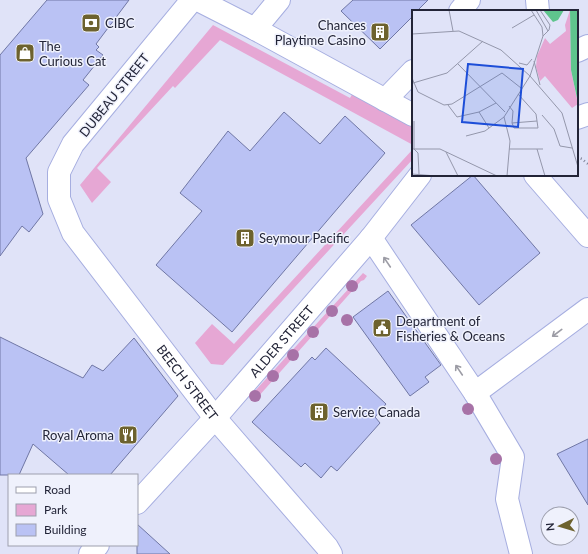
<svg xmlns="http://www.w3.org/2000/svg" width="588" height="554" viewBox="0 0 588 554" font-family="Lato,sans-serif">
<style>
.green{fill:#e6a7d4}
.building{fill:#bac2f4;stroke:#7077a5}
.lines{fill:none;stroke-linecap:round;stroke-linejoin:round}
.minor-casing{stroke:#a6aee0;stroke-width:24}
.path{stroke:#7a7d91;stroke-width:2.5;stroke-dasharray:1 3;stroke-linecap:butt}
.minor{stroke:#fff;stroke-width:22}
.tree{fill:#a772a7}
.oneway{stroke:#9c9ca5}
.labels{text-anchor:middle;stroke-width:3;stroke-linejoin:round;paint-order:stroke}
.poi-label{font-size:13px;fill:#222437;stroke:#eff1fc;text-anchor:start}
.street-label{font-size:13px;fill:#222437;stroke:#eff1fc}
.inset-road{fill:none;stroke:#9497ab;stroke-width:1}
.view{fill:#1d4ed8;fill-opacity:0.15;stroke:#1d4ed8;stroke-width:2}
.inset-edge{fill:none;stroke:#222437;stroke-width:2}
</style>
<rect width="100%" height="100%" fill="#e0e3f8"/>
<!-- green -->
<g class="green">
<path d="M213 25 350 98 354 91 413 122V145L220 40 175 88 173 86 97 168 111 182 92 203 80 185Z"/>
<path d="M413 149V159L223 365 211 364 195 343 212 324 234 344Z"/>
<path d="M363 273 367 276 364 280 361 281 258 397 253 393Z"/>
</g>
<!-- building -->
<g class="building">
<path d="M47 0H129L96 44 99 47 96 50 103 55 83 80 89 85 26 158 43 214 29 232 22 226 0 256V55Z"/>
<path d="M353 0H428L417 11H413V16L380 49 341 11Z"/>
<path d="M284 112 320 144 345 116 385 153 232 332 156 265 202 211 180 193 228 131 250 151Z"/>
<path d="M473 175 540 253 479 305 411 225Z"/>
<path d="M388 291 441 365 425 377 429 382 410 396 353 317Z"/>
<path d="M0 337 83 378 92 365 103 371 134 338 178 396 110 475H69L33 444 19 475H0Z"/>
<path d="M326 348 386 404 375 417 380 423 337 471 331 466 321 478 305 463 301 467 252 422 312 357 315 360Z"/>
<path d="M588 439V505L557 454Z"/>
<path d="M137 524 170 554H137Z"/>
</g>
<g class="lines">
<!-- minor casing -->
<g class="minor-casing">
<g id="minor">
<path id="s1" d="M192 0 73 144 59 172V199L73 233 215 418 327 547 331 554"/>
<path d="M198 0 255 29 413 115"/>
<path d="M537 0 538 11"/>
<path d="M460 11 469 0"/>
<path d="M255 29 279 0"/>
<path d="M577 51 588 46"/>
<path d="M385 100 413 71"/>
<path d="M577 118 588 114"/>
<path d="M535 175 588 236"/>
<path d="M371 238 475 393 588 309"/>
<path d="M475 393 513 457 507 499 521 554"/>
<path id="s2" d="M137 503 215 418 371 238 420 175"/>
<path d="M90 554 98 545"/>
</g>
</g>
<!-- path -->
<path class="path" d="M577 157 582 159 588 164"/>
<!-- minor -->
<use href="#minor" class="minor"/>
</g>
<!-- trees -->
<g class="tree">
<circle cx="352" cy="286" r="6"/>
<circle cx="332" cy="311" r="6"/>
<circle cx="347" cy="320" r="6"/>
<circle cx="313" cy="332" r="6"/>
<circle cx="293" cy="355" r="6"/>
<circle cx="273" cy="376" r="6"/>
<circle cx="255" cy="396" r="6"/>
<circle cx="468" cy="409" r="6"/>
<circle cx="496" cy="459" r="6"/>
</g>
<!-- one-way arrows -->
<defs><path id="oneway-shaft" d="M-6 0H5M1.5-3L5.5 0L1.5 3" fill="none" stroke-width="1.6" stroke-linecap="round" stroke-linejoin="round"/></defs>
<g class="oneway">
<use href="#oneway-shaft" transform="translate(387 262) rotate(-124)"/>
<use href="#oneway-shaft" transform="translate(557 333) rotate(143)"/>
<use href="#oneway-shaft" transform="translate(459 370) rotate(-124)"/>
</g>
<!-- icons -->
<defs>
<g id="bank-square" transform="scale(1)"><rect x="-9" y="-9" width="18" height="18" rx="4" fill="#6d622e" stroke="#eff1fc"/><path d="M-6-4H6V4H-6ZM0-2.3a2.3 2.3 0 1 0 0 4.6a2.3 2.3 0 1 0 0-4.6Z" fill="#fff"/></g>
<g id="building-square" transform="scale(1)"><rect x="-9" y="-9" width="18" height="18" rx="4" fill="#6d622e" stroke="#eff1fc"/><path d="M-4-6H4V6H1V3H-1V6H-4ZM-2.5-4.3h1.7v1.8h-1.7ZM.8-4.3h1.7v1.8H.8ZM-2.5-1h1.7V.8h-1.7ZM.8-1h1.7V.8H.8Z" fill="#fff"/></g>
<g id="shop-square" transform="scale(1)"><rect x="-9" y="-9" width="18" height="18" rx="4" fill="#6d622e" stroke="#eff1fc"/><path d="M-5-2.5h2.3a2.7 3.5 0 0 1 5.4 0H5L5.5 6h-11ZM-1.5-2.5h3a1.5 2.3 0 0 0-3 0Z" fill="#fff"/></g>
<g id="civic-square" transform="scale(1)"><rect x="-9" y="-9" width="18" height="18" rx="4" fill="#6d622e" stroke="#eff1fc"/><path d="M-.6-6.5H3V-4.5H.6V-3L4-1V1h2V6H-6V1h2V-1L-.6-3ZM-1.2 2.5V6h2.4V2.5Z" fill="#fff"/></g>
<g id="restaurant-square" transform="scale(1)"><rect x="-9" y="-9" width="18" height="18" rx="4" fill="#6d622e" stroke="#eff1fc"/><path d="M-5-6h1v4h1v-4h1v4h1v-4h1v5L-1.5 .5V6h-2V.5L-5-1ZM5-6V6H3V1.5H1.5Q1.5-4 5-6Z" fill="#fff"/></g>
</defs>
<g fill-rule="evenodd">
<use href="#bank-square" x="91" y="23"/>
<use href="#building-square" x="380" y="32"/>
<use href="#shop-square" x="25" y="53"/>
<use href="#building-square" x="245" y="238"/>
<use href="#civic-square" x="382" y="328"/>
<use href="#building-square" x="319" y="412"/>
<use href="#restaurant-square" x="128" y="435"/>
</g>
<g class="labels">
<!-- poi labels -->
<g class="poi-label">
<text x="105" y="28">CIBC</text>
<text x="366" y="30" text-anchor="end">Chances<tspan x="366" dy="15">Playtime Casino</tspan></text>
<text x="39" y="51">The<tspan x="39" dy="15">Curious Cat</tspan></text>
<text x="259" y="243">Seymour Pacific</text>
<text x="396" y="326">Department of<tspan x="396" dy="15">Fisheries &amp; Oceans</tspan></text>
<text x="333" y="417">Service Canada</text>
<text x="114" y="440" text-anchor="end">Royal Aroma</text>
</g>
<!-- street labels -->
<g class="street-label">
<text transform="translate(114 95) rotate(-51)" y="5">DUBEAU STREET</text>
<text dy="5" stroke="none"><textPath href="#s2" startOffset="217">ALDER STREET</textPath></text>
<text dy="5" stroke="none"><textPath href="#s1" startOffset="470">BEECH STREET</textPath></text>
</g>
</g>
<!-- overview -->
<g transform="translate(412 10)">
<rect width="166" height="166" fill="#e0e3f8"/>
<path d="M158 0 159 60 166 94 160 98 133 66 128 71 124 57 125 46 133 28 138 34 154 21 153 15Z" fill="#e6a7d4"/>
<path d="M131 0H152L146 10 141 12ZM158 0H166V93L159 60Z" fill="#5fc58d"/>
<path class="inset-road" d="M37 0 41 21M119 0 130 17 131 26 118 66 150 103 166 157M124 0 136 21M128 0 138 15 137 20 131 26M100 18 122 5M0 24 47 21 89 40 118 66 92 107 73 121 54 126M122 51 128 75M107 53 115 55 120 49M46 54 93 102M0 68 6 82 32 95 40 94 90 63 109 78M1 73 35 63 71 31M106 84 124 104 125 111M36 95 45 107 67 102M97 96 101 101 100 113M130 105 142 119 148 136 160 138M92 107 98 131 95 166M2 111V139L6 143 7 164M125 111 126 118H102L100 113ZM77 118 67 102 84 93M0 139H28L85 166M97 139H131M125 139 133 166M34 142 46 166M0 164 24 166"/>
<path class="view" d="M56 54 111 59 106 117 50 112Z"/>
<rect width="166" height="166" class="inset-edge"/>
</g>
<!-- legend -->
<rect x="8" y="474" width="130" height="72" fill="#eff1fc" stroke="#9d9fad"/>
<rect x="16" y="487" width="20" height="6" fill="#ffffff" stroke="#9d9fad"/>
<text x="44" y="494" font-size="12" fill="#222437">Road</text>
<rect x="16" y="504" width="20" height="12" fill="#e6a7d4" stroke="#9d9fad"/>
<text x="44" y="514" font-size="12" fill="#222437">Park</text>
<rect x="16" y="524" width="20" height="12" fill="#bac2f4" stroke="#9d9fad"/>
<text x="44" y="534" font-size="12" fill="#222437">Building</text>
<!-- north arrow -->
<g transform="translate(560 526) rotate(265)"><circle r="19" fill="#eff1fc" stroke="#9d9fad"/>
<path d="M0-3L7 15L0 10L-7 15Z" fill="#6d622e"/>
<text y="-6" font-size="11" font-weight="bold" text-anchor="middle" fill="#222437">N</text>
</g>
</svg>
